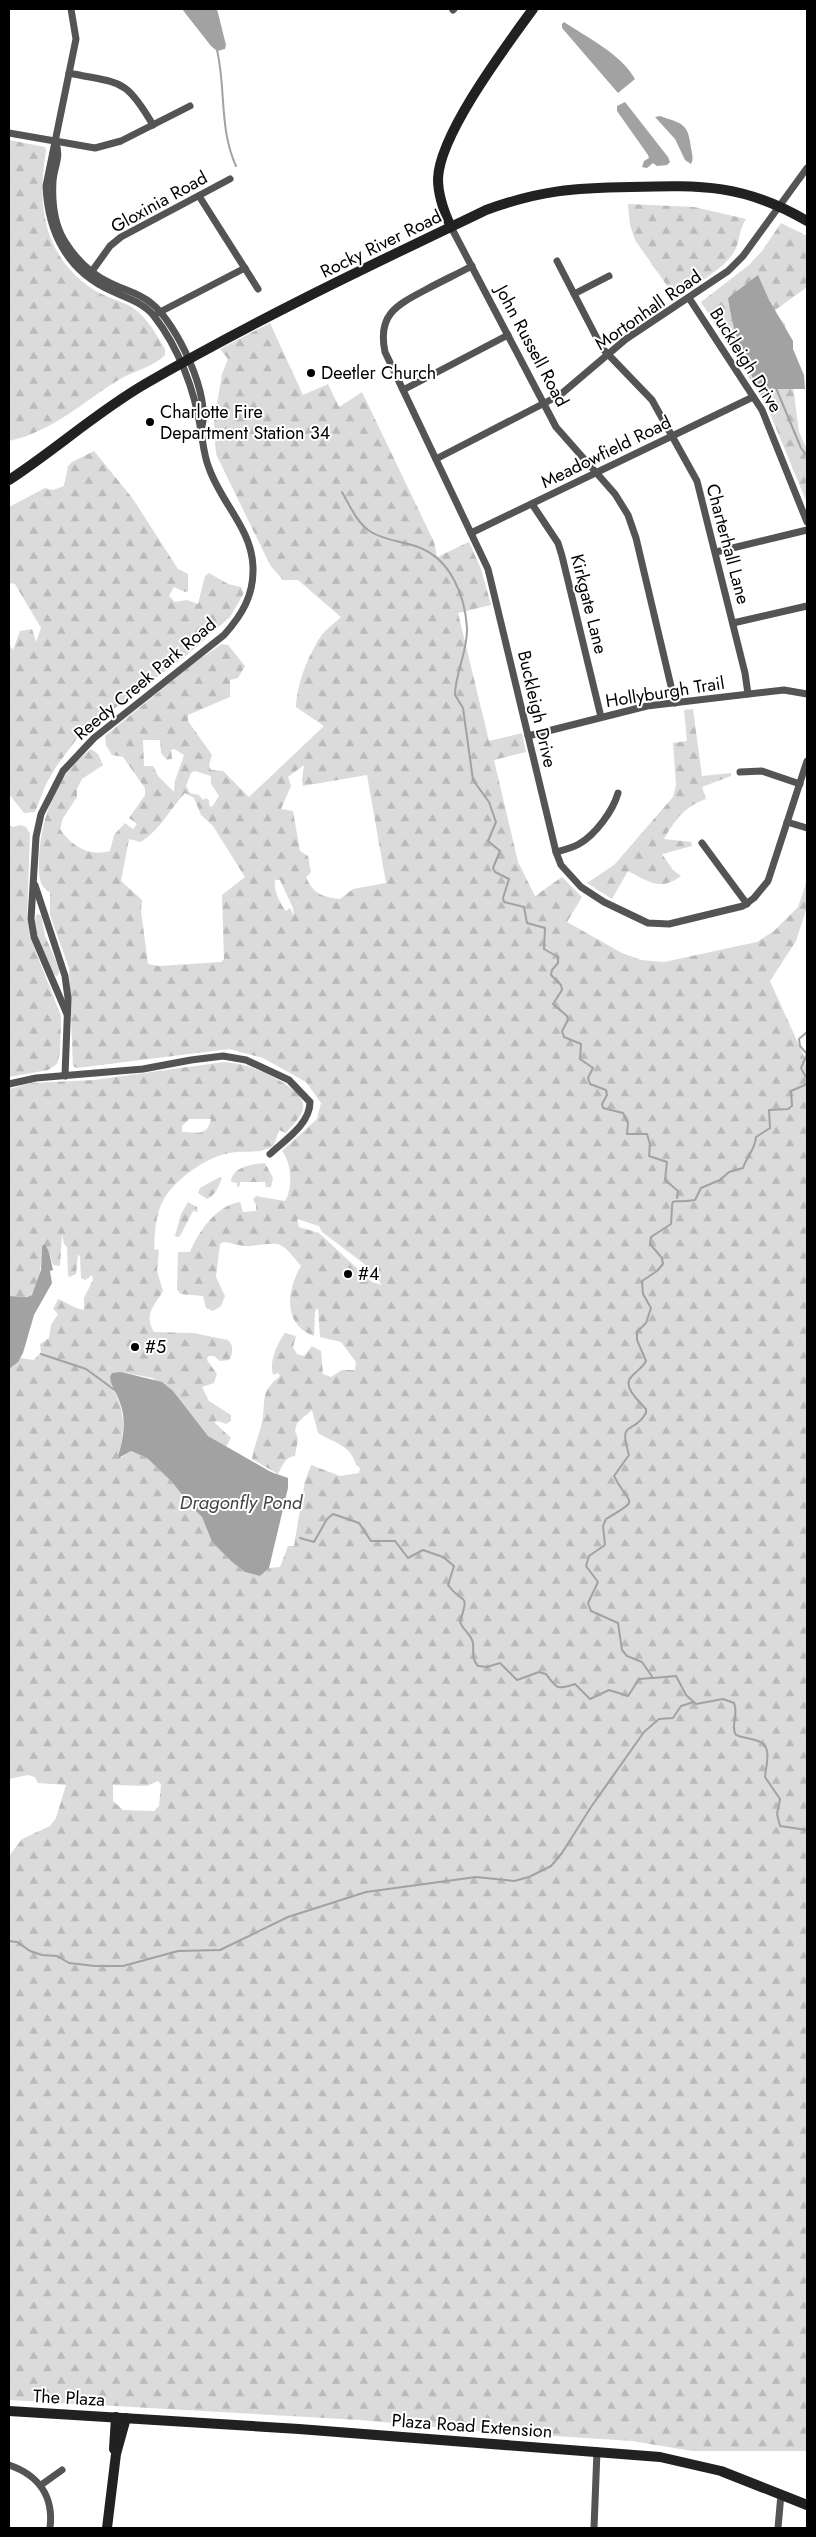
<svg xmlns="http://www.w3.org/2000/svg" width="816" height="2537" viewBox="0 0 816 2537" font-family="Jost,sans-serif">
<style>
.forest{fill:url(#forest-firs);fill-rule:evenodd}
.water{fill:#a2a2a2}
.lines{fill:none;stroke-linecap:round;stroke-linejoin:round}
.stream{stroke:#a2a2a2;stroke-width:2}
.street{stroke:#545454;stroke-width:7}
.secondary{stroke:#212121;stroke-width:10}
.poi-dot{fill:#000;stroke:#fff;stroke-width:2}
.labels{text-anchor:middle;stroke-width:4;stroke-linejoin:round;paint-order:stroke}
.street-label{font-size:18px;fill:#000;stroke:#fff}
.poi-label{font-size:18px;fill:#000;stroke:#fff;text-anchor:start}
.water-label{font-size:19px;font-style:italic;fill:#434343;stroke:#fff}
</style>
<defs>
<pattern id="forest-firs" width="22" height="20" patternUnits="userSpaceOnUse" patternTransform="scale(1.25)"><rect width="22" height="20" fill="#dbdbdb"/><path d="M5 1l3.5 6h-7zM16 11l3.5 6h-7z" fill="#bababa"/></pattern>
</defs>
<rect width="100%" height="100%" fill="#fff"/>
<!-- forest -->
<g class="forest">
<path d="M9 140 45 147 46 151C37 204 43 255 91 288 101 295 114 299 126 304 146 314 154 331 165 349V355C153 367 134 371 120 379 84 401 52 432 9 441Z"/>
<path d="M628 204 694 207 746 219C739 229 740 242 734 252 721 272 694 285 675 297L635 240 630 225Z"/>
<path d="M781 223 807 236V287L774 311 785 324 799 432 807 449V503L766 404 701 302 749 265 762 251Z"/>
<path d="M270 323 303 395 328 384 339 407 362 392 434 542 437 557 469 542 481 569 491 605 458 613 489 741 522 733 526 752 494 760 518 862 535 896 562 877 582 897 567 922 622 953 641 960 664 962 757 942 774 931 798 907 807 880V907L796 941 770 981 807 1063V2451H692L632 2441 492 2432 360 2420 9 2400V1856L22 1839 50 1826 56 1818 66 1785 38 1783 35 1777 28 1775 9 1779V1369L20 1358 34 1360 41 1352 40 1344 49 1338 51 1325 58 1314 53 1309 58 1299C66 1302 75 1309 84 1310V1298L93 1280 92 1275 85 1280 81 1278 80 1256 78 1255 76 1274 69 1277 68 1275 67 1247 64 1244 62 1234 60 1266 53 1265 49 1252 42 1246C41 1257 41 1292 29 1296 23 1298 15 1296 9 1296V1089L32 1083 94 1080 224 1062C230 1063 237 1063 243 1065 257 1068 302 1088 303 1104 305 1115 292 1125 286 1133L279 1130 274 1145C260 1155 245 1150 229 1153 207 1157 175 1179 164 1199 155 1214 155 1233 154 1249L159 1250 157 1271 163 1291C155 1305 143 1314 154 1332L193 1333 228 1340C234 1346 233 1353 229 1360L220 1361 214 1356H208L207 1360 217 1374 214 1383 202 1387 209 1401 231 1415V1421L226 1424 218 1421 214 1422 231 1438 226 1447 208 1436 183 1405 153 1378 121 1372 111 1386C126 1409 126 1433 117 1458L122 1457 131 1451 147 1458 172 1482 191 1506 202 1517 212 1542 232 1562 245 1572 260 1576 269 1568 280 1567 288 1546H294L305 1481 311 1465 340 1476 359 1473 360 1468 356 1465C351 1445 334 1443 318 1433L312 1410 297 1423 295 1430 298 1439 295 1456C286 1456 282 1466 278 1474L252 1459C254 1445 261 1431 263 1417 265 1396 262 1391 280 1376L278 1373 273 1375C269 1361 277 1344 285 1333L296 1336 293 1347 297 1354 304 1356 312 1346 321 1351 323 1374 331 1377 342 1370H355L356 1362 341 1342 320 1337 318 1308 315 1311 314 1336C282 1324 287 1290 301 1266 280 1241 283 1242 251 1246 243 1247 232 1243 224 1242L220 1244 216 1277 225 1296 221 1306 213 1311 206 1308 203 1296 181 1294 177 1290 178 1252H190C198 1232 217 1205 240 1202L243 1212 256 1211V1205L253 1199 256 1196 285 1201C293 1188 292 1163 282 1151L317 1119 321 1103 306 1082 263 1058 229 1049 77 1068 73 1066 69 968 50 915V892C38 886 39 874 39 862 40 819 56 775 91 749L98 754 103 765 82 779 77 789V797L63 818 60 829C71 846 89 857 110 851L114 835 125 823 133 829 137 824 129 818 145 795V788L123 757 112 755 106 745 105 736 194 663 222 644 228 645 245 666 238 678 230 680V697L188 715V721L212 755 209 765 211 770 223 771 249 797 324 726 296 707C297 683 308 656 321 636 326 629 335 623 341 617L298 580H283L270 565 216 454 214 422 222 374 228 359 220 349ZM143 740H160L161 753 167 760 172 759 171 750 174 749 184 755 175 781 174 792 158 776 153 766H144ZM304 765 302 780 303 786 367 775 386 883 353 889 340 899C323 897 313 894 306 877L311 872 308 856 300 851 293 811 281 809 291 786 288 777ZM195 771 211 776V784L219 796 212 807 209 805V800L206 798 203 800 199 795 190 793 186 786 191 773ZM185 793 194 798 201 815 213 826 245 877 222 895 224 959 221 962 159 966 148 964 141 911 142 900 121 881 129 839 141 842C160 830 170 809 185 793ZM275 880H280L293 908 294 916 290 908 286 911C280 904 273 889 275 880ZM189 1119H211C207 1137 197 1132 182 1132V1126ZM297 1219 319 1226 322 1232 367 1266 382 1285 372 1282 319 1233 299 1227ZM158 1781 161 1785 159 1806 154 1811 123 1810 113 1801V1785L147 1786Z"/>
<path d="M94 451 133 499 178 569 188 574V591L185 592 174 587 169 596 175 602 187 600 198 604 205 576 209 573 228 584 241 587 244 593 230 617 187 655 81 733 56 767 46 784 35 812 24 813 9 794V644L13 650 20 631 32 629 36 642 41 628 15 584 9 583V507L45 488 53 490 64 486 68 466 72 462Z"/>
<path d="M693 709 702 776 731 773V776L702 787 706 799C685 806 675 820 664 839L691 842 692 846 662 854 673 870 681 876C660 892 648 881 628 871L612 899 587 883 614 865 673 797 676 785 673 743 687 741 684 710Z"/>
<path d="M9 825 13 827 20 825 26 827 30 834 27 918 30 937 61 1016 60 1053 57 1064 48 1070 9 1077Z"/>
<path d="M37 914 41 915 45 936 59 968V973L57 976 53 974C47 960 29 928 37 914Z"/>
<path d="M265 1163 273 1178 271 1187H266L265 1182H240V1186L237 1187V1183L231 1182C232 1167 252 1164 265 1163Z"/>
<path d="M220 1177 222 1178C218 1187 216 1195 207 1199L198 1193 200 1188Z"/>
<path d="M188 1202 197 1207 198 1212 193 1211 180 1236 177 1237 175 1236 181 1214Z"/>
</g>
<!-- water -->
<g class="water">
<path d="M182 9H217L226 45 225 49 217 51 211 46Z"/>
<path d="M564 22C588 38 621 54 635 79L618 93 562 28V24Z"/>
<path d="M625 102 668 157 670 162 667 165 657 166 653 163 647 168 642 167 644 161 649 158 648 155 617 111V106Z"/>
<path d="M660 116C683 124 688 123 691 148 692 154 694 159 691 164L685 160 675 139 655 117Z"/>
<path d="M758 275 769 300 793 341V349L804 375 805 389H759C742 360 733 331 728 298Z"/>
<path d="M45 1244 49 1252 53 1270 50 1271 52 1283 34 1315 23 1353 18 1362 9 1369V1296L27 1297 32 1295 41 1270 42 1246Z"/>
<path d="M121 1372 162 1382 173 1391 208 1436 271 1472 288 1478V1488L269 1568 260 1576 245 1572 232 1562 212 1542 202 1517 191 1506 172 1482 147 1458 131 1451 117 1459C123 1442 127 1420 120 1403 117 1393 111 1387 110 1377L112 1373Z"/>
</g>
<g class="lines">
<!-- stream -->
<g class="stream">
<path d="M217 50C226 88 219 129 236 166"/>
<path d="M776 388 801 448 807 456"/>
<path d="M342 492C350 506 357 523 371 532 386 541 402 541 418 547 451 559 465 596 467 628 468 651 455 673 455 695L463 708 473 780 489 802 496 822 488 841 500 851 493 868 495 872 509 879 503 898 504 902 524 907 527 923 545 928 544 949 558 957V963L552 970 551 975 561 985 562 990 553 1004 567 1016 568 1020 562 1031 564 1037 581 1044 580 1059 593 1068 588 1078 590 1084 606 1090 607 1095 602 1104 603 1108 623 1113 628 1123 627 1134H647L650 1144 649 1156 667 1162 665 1180 678 1191 677 1198"/>
<path d="M807 1032 799 1039 800 1046 807 1054 801 1068 807 1079"/>
<path d="M807 1084 791 1091 792 1106 788 1109 769 1110 770 1128 756 1137C755 1150 747 1156 743 1168L729 1172 720 1180 701 1188 695 1200C666 1205 674 1192 671 1224L651 1237 650 1244 662 1258 663 1264 657 1271 642 1281 643 1294 651 1308 646 1323 637 1332V1340L646 1361C643 1367 637 1371 632 1376 621 1386 639 1401 646 1409V1413C633 1436 618 1418 629 1455L614 1476C629 1506 642 1498 606 1519L603 1526 605 1545 589 1556 586 1566 598 1582 588 1603 591 1611 618 1623 622 1650 627 1656 642 1662 653 1678 676 1676 686 1695 696 1704 723 1699 734 1703C739 1715 730 1726 736 1735 743 1738 748 1738 755 1740 774 1745 766 1763 765 1777L780 1799 777 1814 780 1826 807 1830"/>
<path d="M41 1354 86 1369 116 1391"/>
<path d="M300 1538 314 1542 327 1519 333 1514 359 1523 371 1541H395L408 1558 423 1550 443 1557 454 1566 448 1585C463 1606 470 1590 460 1622 463 1630 471 1634 473 1643 474 1653 471 1658 478 1666L487 1667 500 1663 517 1680 539 1672 546 1674C557 1689 557 1690 575 1684L590 1699 609 1690 628 1696 639 1679 652 1678"/>
<path d="M9 1941 17 1942 30 1951 42 1955 57 1956 69 1963 95 1966H123L178 1951 220 1950 288 1917 366 1892 476 1877 514 1881 529 1877 551 1866 562 1853 591 1807 644 1732 659 1719 673 1718 681 1706 694 1702"/>
</g>
<!-- street -->
<g class="street">
<path d="M453 10 454 9"/>
<path d="M69 73C121 84 125 77 153 125"/>
<path d="M9 133 95 148 121 141 190 106"/>
<path d="M56 144C61 157 54 167 53 181 52 199 54 223 64 240 75 258 91 274 110 283 124 290 139 293 151 303 176 322 213 399 201 429"/>
<path d="M199 196 258 289"/>
<path d="M451 227 556 427 615 494 628 515 636 538 675 703"/>
<path d="M557 261 602 348 652 400 697 481 745 673 748 694"/>
<path d="M472 266C457 274 442 281 427 289 397 305 377 314 385 352L488 569 556 852 561 865 581 887 604 902 648 923 669 924 743 906 754 898 768 881 807 761"/>
<path d="M90 274 110 246 121 237 230 179"/>
<path d="M574 294 609 276"/>
<path d="M689 298 762 410 807 522"/>
<path d="M158 313 245 268"/>
<path d="M403 390 508 335"/>
<path d="M436 459 560 395 626 339 728 271 743 256 807 168"/>
<path d="M532 504 558 543 562 556 601 717"/>
<path d="M471 533 753 397"/>
<path d="M716 552 807 530"/>
<path d="M733 623 807 606"/>
<path d="M528 736 647 706 784 690 807 694"/>
<path d="M740 772 762 771 800 784"/>
<path d="M787 822 807 828"/>
<path d="M702 843 747 904"/>
<path d="M556 852C564 850 572 848 579 844 595 835 613 811 618 793"/>
<path d="M35 885 65 976 68 998 65 1076"/>
<path d="M67 1014 34 937 31 919 36 837 41 814 63 771 94 738 224 635C242 615 254 595 253 567 252 529 221 503 209 468 204 456 203 443 201 431 195 391 179 348 154 316 144 303 127 298 112 291 68 272 48 233 46 186L76 39 71 9"/>
<path d="M9 1084 36 1078 143 1069 191 1060 223 1056 246 1060 289 1080 310 1102C310 1124 285 1140 270 1154"/>
<path d="M9 2465C38 2475 54 2496 50 2528"/>
<path d="M41 2485 62 2470"/>
<path d="M594 2528 597 2451"/>
<path d="M778 2528 781 2494"/>
</g>
<!-- secondary -->
<g class="secondary">
<path d="M451 227C444 212 438 196 438 179 439 135 506 46 533 9"/>
<path d="M9 480C55 450 97 412 145 384 255 320 371 265 486 210 541 190 574 188 631 187 702 185 744 184 807 221"/>
<path d="M9 2411 299 2429 660 2457 721 2471 807 2505"/>
<path d="M114 2449 116 2417"/>
<path d="M107 2528 116 2454 126 2418"/>
</g>
</g>
<!-- markers -->
<g class="poi-dot">
<circle cx="311" cy="373" r="5"/>
<circle cx="150" cy="422" r="5"/>
<circle cx="348" cy="1274" r="5"/>
<circle cx="135" cy="1347" r="5"/>
</g>
<g class="labels">
<!-- street labels -->
<g class="street-label">
<text transform="translate(159 202) rotate(-29)" y="6">Gloxinia Road</text>
<text transform="translate(381 244) rotate(-26)" y="6">Rocky River Road</text>
<text transform="translate(648 310) rotate(-35)" y="6">Mortonhall Road</text>
<text transform="translate(532 346) rotate(62)" y="6">John Russell Road</text>
<text transform="translate(746 360) rotate(58)" y="6">Buckleigh Drive</text>
<text transform="translate(606 452) rotate(-26)" y="6">Meadowfield Road</text>
<text transform="translate(728 544) rotate(75)" y="6">Charterhall Lane</text>
<text transform="translate(589 604) rotate(76)" y="6">Kirkgate Lane</text>
<text transform="translate(145 679) rotate(-40)" y="6">Reedy Creek Park Road</text>
<text transform="translate(665 692) rotate(-9)" y="6">Hollyburgh Trail</text>
<text transform="translate(537 709) rotate(77)" y="6">Buckleigh Drive</text>
<text transform="translate(69 2398) rotate(3)" y="6">The Plaza</text>
<text transform="translate(472 2426) rotate(4)" y="6">Plaza Road Extension</text>
</g>
<!-- poi labels -->
<g class="poi-label">
<text x="321" y="379">Deetler Church</text>
<text x="160" y="418">Charlotte Fire<tspan x="160" dy="21">Department Station 34</tspan></text>
<text x="358" y="1280">#4</text>
<text x="145" y="1353">#5</text>
</g>
<!-- water labels -->
<g class="water-label">
<text x="241" y="1509">Dragonfly Pond</text>
</g>
</g>
<!-- border -->
<rect width="816" height="2537" fill="none" stroke="#000000" stroke-width="20"/>
</svg>
